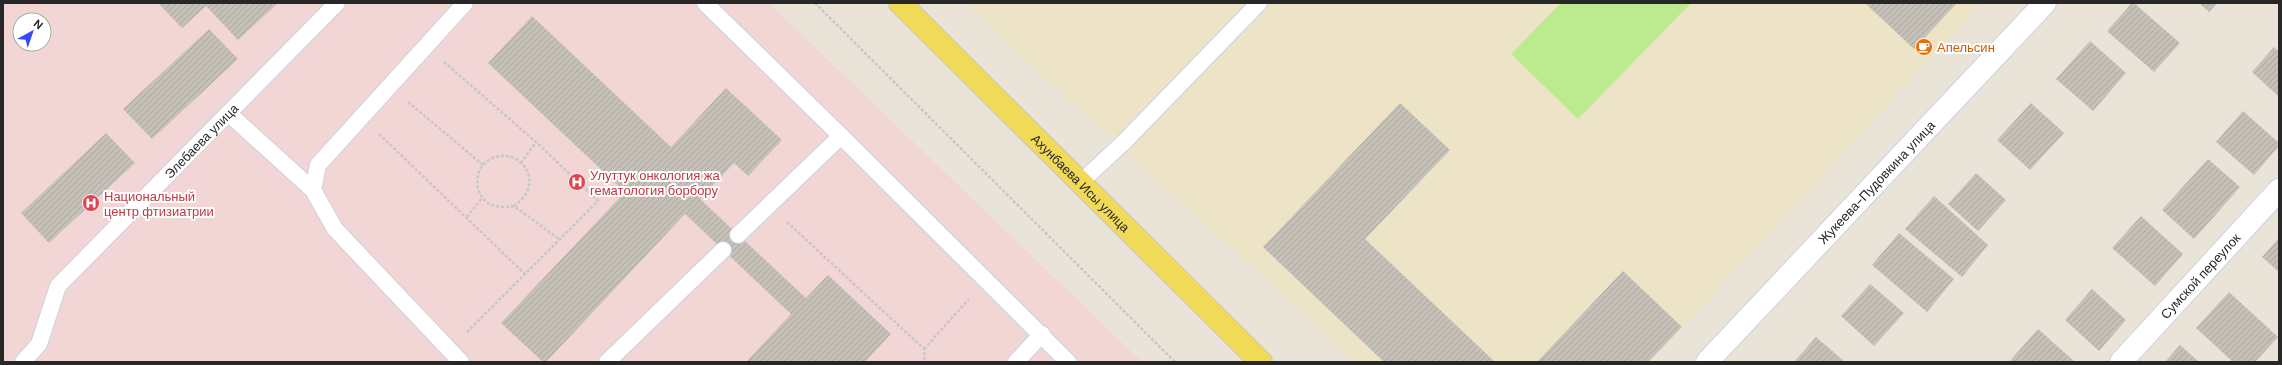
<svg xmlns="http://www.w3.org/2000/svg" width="2282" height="365" viewBox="0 0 2282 365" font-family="'DM Sans',sans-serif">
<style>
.education{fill:#ede4c7}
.medical{fill:#f2d6d5;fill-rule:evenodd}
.pitch{fill:#bbea8f}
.building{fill:url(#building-hatch)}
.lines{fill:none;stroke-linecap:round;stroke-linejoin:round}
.service-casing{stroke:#ced0e1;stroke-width:18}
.minor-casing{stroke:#ced0e1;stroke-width:24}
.secondary-casing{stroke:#ced0e1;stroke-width:24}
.primary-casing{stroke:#c7c7c7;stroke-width:24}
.path{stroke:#c7c7c7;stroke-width:2.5;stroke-dasharray:3 2;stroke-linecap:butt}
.service{stroke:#fff;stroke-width:16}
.minor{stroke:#fff;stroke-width:22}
.secondary{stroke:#fff;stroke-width:22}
.primary{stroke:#f1da57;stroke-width:22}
.labels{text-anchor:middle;stroke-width:4;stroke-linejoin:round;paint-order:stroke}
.food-label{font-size:13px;fill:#c56008;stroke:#fff;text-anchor:start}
.street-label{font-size:13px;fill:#272727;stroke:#fff}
.health-label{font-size:13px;fill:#be3a42;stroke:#fff;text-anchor:start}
</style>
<defs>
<pattern id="building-hatch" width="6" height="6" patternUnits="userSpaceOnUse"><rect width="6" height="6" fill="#c5c1b8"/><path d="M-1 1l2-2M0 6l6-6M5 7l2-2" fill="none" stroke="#a9a69e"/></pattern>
</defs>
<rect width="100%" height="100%" fill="#eae4d8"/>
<!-- education -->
<path class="education" d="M967 3H1981L1651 362H1356L1025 60Z"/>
<!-- medical -->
<path class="medical" d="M3 3H769L1142 362H3ZM20 20H44V44H20Z"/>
<!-- pitch -->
<path class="pitch" d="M1561 3H1691L1578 119 1511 54Z"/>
<!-- building -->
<g class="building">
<path d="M158 3H278L238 40 206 6 182 28Z"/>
<path d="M1865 3H1957L1914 49Z"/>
<path d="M2132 3H2134L2180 43 2154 72 2107 31Z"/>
<path d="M2199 3H2217L2209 12Z"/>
<path d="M532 16 671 147 726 88 782 140 748 176 734 163 700 199 806 298 828 275 891 334 865 362H746L791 314 685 214 546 362H543L501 323 625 192 488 63Z"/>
<path d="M209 29 238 59 152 139 123 109Z"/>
<path d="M2090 41 2126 73 2093 111 2056 79Z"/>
<path d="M2274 47 2279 52V97L2252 72Z"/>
<path d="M1400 103 1450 150 1365 239 1495 362H1384L1263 247Z"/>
<path d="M2031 103 2064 133 2030 170 1997 140Z"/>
<path d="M2243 111 2279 143V146L2254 175 2216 142Z"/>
<path d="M106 133 135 163 49 243 21 213Z"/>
<path d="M2208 159 2240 187 2194 239 2162 210Z"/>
<path d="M1976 173 2006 200 1978 231 1948 204Z"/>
<path d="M1934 196 1988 245 1962 277 1905 229Z"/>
<path d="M2141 216 2183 254 2155 286 2112 248Z"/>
<path d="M1899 233 1954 279 1927 312 1872 265Z"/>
<path d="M2279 238V272L2262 257Z"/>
<path d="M1623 271 1682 327 1648 362H1537Z"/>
<path d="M1870 284 1904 313 1874 346 1841 316Z"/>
<path d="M2092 289 2126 320 2099 351 2065 320Z"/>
<path d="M2229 292 2278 337 2255 362H2233L2196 328Z"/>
<path d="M2038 329 2075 362H2009Z"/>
<path d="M1816 337 1845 362H1794Z"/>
<path d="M2180 345 2199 362H2165Z"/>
</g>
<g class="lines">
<!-- service casing -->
<g class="service-casing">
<g id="service">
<path d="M705 3 841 136 738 235"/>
<path d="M228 113 313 190"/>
<path d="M841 136 1068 362"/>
<path d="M1080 183 1125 141 1259 3"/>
<path id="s1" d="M23 362 39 344 58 286 337 3"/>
<path d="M461 362 335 229 313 190 318 165 465 3"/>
<path d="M607 362 723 250"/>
<path d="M1016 362 1042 334"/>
</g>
</g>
<!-- minor casing -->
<g class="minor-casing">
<g id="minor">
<path id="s2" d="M2121 362 2279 190"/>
</g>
</g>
<!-- secondary casing -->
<g class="secondary-casing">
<g id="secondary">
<path id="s3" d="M1707 362 2045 3"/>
</g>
</g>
<!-- primary casing -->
<g class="primary-casing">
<g id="primary">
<path id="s4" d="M900 3 1261 362"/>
</g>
</g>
<!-- path -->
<g class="path">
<path d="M815 3 1175 362"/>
<path d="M444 62 536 142 598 201 467 332"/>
<path d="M408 102 483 165"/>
<path d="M379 134 526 275"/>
<path d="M521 163 536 142"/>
<path d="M514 206C529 196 535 179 523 165 517 158 509 155 501 156 466 159 469 216 514 206L559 239"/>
<path d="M467 217 482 198"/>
<path d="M787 222 924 349 925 362"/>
<path d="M924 349 969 299"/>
</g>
<!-- service -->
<use href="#service" class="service"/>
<!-- minor -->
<use href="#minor" class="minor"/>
<!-- secondary -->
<use href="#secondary" class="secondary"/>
<!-- primary -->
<use href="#primary" class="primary"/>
</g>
<!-- icons -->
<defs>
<g id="cafe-disc" transform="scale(0.9)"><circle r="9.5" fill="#e8710a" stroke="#fff"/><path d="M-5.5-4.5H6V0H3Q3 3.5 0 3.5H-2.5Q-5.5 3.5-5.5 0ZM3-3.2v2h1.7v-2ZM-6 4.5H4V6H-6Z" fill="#fff"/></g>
<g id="hospital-disc" transform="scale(0.9)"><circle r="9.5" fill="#e0444e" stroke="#fff"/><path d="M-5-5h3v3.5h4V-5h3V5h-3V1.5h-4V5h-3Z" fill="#fff"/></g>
</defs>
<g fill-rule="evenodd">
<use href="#cafe-disc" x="1924" y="47"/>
<use href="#hospital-disc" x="577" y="182"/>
<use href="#hospital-disc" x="91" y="203"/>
</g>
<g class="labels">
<!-- food labels -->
<g class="food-label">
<text x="1937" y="52">Апельсин</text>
</g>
<!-- street labels -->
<g class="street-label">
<text dy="5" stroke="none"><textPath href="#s1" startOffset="289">Элебаева улица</textPath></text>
<text dy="5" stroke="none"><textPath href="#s3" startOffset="247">Жукеева-Пудовкина улица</textPath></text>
<text dy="5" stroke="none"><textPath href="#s4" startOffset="255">Ахунбаева Исы улица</textPath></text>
<text dy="5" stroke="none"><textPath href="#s2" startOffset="117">Сумской переулок</textPath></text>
</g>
<!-- health labels -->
<g class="health-label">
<text x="590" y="180">Улуттук онкология жа<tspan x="590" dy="15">гематология борбору</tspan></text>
<text x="104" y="201">Национальный<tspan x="104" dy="15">центр фтизиатрии</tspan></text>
</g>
</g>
<!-- border -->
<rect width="2282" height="365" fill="none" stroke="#272727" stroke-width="8"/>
<!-- north arrow -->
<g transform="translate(32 32) rotate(40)"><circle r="19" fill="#ffffff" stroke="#a9a9a9"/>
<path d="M0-3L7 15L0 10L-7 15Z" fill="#3549fb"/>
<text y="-6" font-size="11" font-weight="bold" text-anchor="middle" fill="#272727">N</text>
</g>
</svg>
